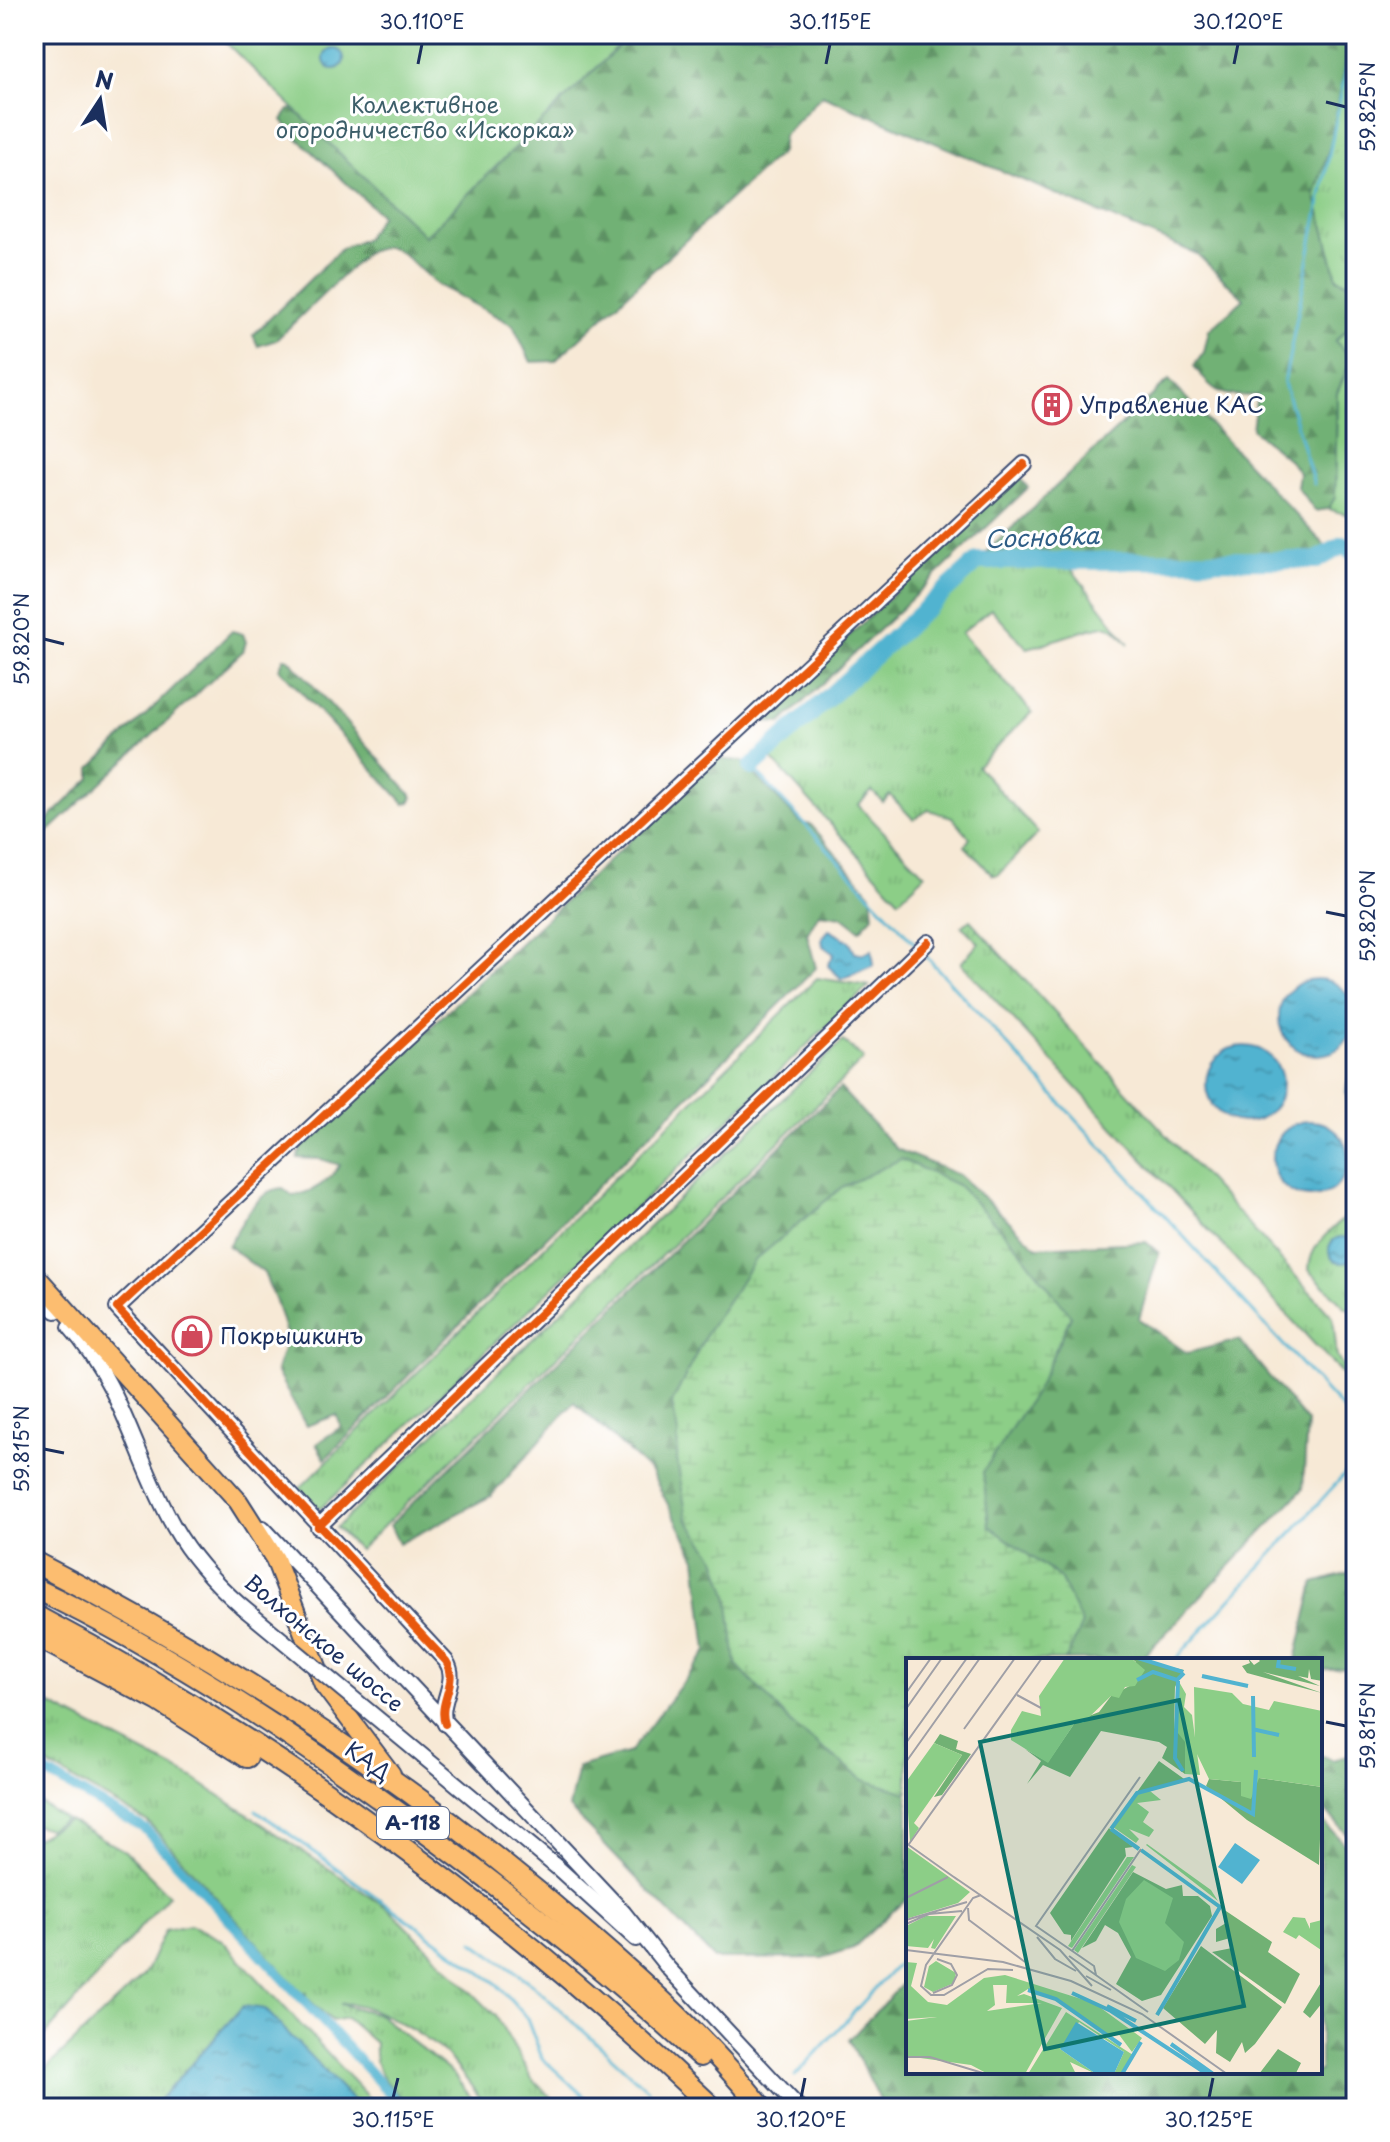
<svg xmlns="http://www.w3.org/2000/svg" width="1390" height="2142" viewBox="0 0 1390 2142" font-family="'Playpen Sans',sans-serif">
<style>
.grass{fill:url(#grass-tufts);stroke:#547e72;stroke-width:2}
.forest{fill:url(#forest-firs);stroke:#467069;stroke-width:2}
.wetland{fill:url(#wetland-marsh);stroke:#547e72;stroke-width:2}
.garden{fill:#8cce87;stroke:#547e72;stroke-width:2}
.water{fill:url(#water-ripples);stroke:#367197;stroke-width:2}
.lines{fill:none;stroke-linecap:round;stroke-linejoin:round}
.stream{stroke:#51b3d0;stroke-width:3}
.canal{stroke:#51b3d0;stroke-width:10}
.river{stroke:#51b3d0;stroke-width:18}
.minor-casing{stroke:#3c4b70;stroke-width:18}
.major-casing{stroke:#3c4b70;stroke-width:22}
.highway-casing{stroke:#3c4b70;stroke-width:24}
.minor{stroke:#fff;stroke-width:14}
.major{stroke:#fcbd6f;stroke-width:18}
.highway{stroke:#fcbd6f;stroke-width:20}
.minor-bridge-casing{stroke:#3c4b70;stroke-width:18;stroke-linecap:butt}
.minor-bridge{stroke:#fff;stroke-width:14}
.cycleway-casing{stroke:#fff;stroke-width:13}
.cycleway{stroke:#e8590c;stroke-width:8}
.ticks{fill:none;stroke:#1b2f5e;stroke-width:3}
.labels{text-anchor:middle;stroke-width:6;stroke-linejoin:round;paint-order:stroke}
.shield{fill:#fff;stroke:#5f6d8e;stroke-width:2}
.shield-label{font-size:20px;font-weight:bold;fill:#1b2f5e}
.park-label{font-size:22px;fill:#3d5f6a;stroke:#fff}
.poi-label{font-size:22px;fill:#1b2f5e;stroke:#fff;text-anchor:start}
.street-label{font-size:22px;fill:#1b2f5e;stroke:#fff}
.water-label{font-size:24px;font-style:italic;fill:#2e5d86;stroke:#fff}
.inset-river{fill:none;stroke:#51b3d0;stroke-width:4}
.inset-road{fill:none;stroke:#9f9fa6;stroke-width:2}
.view{fill:#0f766e;fill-opacity:0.15;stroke:#0f766e;stroke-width:4}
.inset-edge{fill:none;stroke:#1b2f5e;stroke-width:4}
.neatline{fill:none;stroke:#1b2f5e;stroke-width:3}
.ticks-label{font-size:20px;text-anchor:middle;fill:#1b2f5e}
</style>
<defs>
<pattern id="grass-tufts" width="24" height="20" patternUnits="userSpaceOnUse" patternTransform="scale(2)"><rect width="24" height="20" fill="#8cce87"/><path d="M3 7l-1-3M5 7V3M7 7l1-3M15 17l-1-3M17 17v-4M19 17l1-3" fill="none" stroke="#78b177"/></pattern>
<pattern id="forest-firs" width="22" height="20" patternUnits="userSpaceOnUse" patternTransform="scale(2)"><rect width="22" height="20" fill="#71b174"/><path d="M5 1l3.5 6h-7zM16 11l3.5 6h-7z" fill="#5c9062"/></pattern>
<pattern id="wetland-marsh" width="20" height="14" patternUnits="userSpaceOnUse" patternTransform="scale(2)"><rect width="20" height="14" fill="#8cce87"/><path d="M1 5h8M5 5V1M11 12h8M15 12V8" fill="none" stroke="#78b177"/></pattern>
<pattern id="water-ripples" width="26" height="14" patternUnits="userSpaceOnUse" patternTransform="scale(2)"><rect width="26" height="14" fill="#51b3d0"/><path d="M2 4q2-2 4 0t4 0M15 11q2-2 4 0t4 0" fill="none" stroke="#4292ac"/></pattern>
</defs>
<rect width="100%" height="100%" fill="#fff"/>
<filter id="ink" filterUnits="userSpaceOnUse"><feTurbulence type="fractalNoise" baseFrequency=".0125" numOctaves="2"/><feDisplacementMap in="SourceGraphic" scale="16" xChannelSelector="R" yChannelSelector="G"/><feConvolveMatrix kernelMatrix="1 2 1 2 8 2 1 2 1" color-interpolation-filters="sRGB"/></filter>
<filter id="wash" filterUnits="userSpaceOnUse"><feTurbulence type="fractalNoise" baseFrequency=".006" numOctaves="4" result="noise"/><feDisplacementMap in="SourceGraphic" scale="32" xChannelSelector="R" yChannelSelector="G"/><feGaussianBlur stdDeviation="1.8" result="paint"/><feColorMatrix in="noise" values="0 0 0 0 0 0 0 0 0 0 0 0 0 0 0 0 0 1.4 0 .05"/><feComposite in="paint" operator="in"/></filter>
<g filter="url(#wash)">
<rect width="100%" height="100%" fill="#f7e9d6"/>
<!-- grass -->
<g class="grass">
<path d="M1351 34H1356V286L1337 278 1315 194 1331 143Z"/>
<path d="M1356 321V517L1327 509 1335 497 1337 393 1352 358 1334 341Z"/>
<path d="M1070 567 1129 644C1123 638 1117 629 1109 626 1101 623 1043 645 1027 648L991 609 961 633 1032 712 977 766 1038 833 998 875H993L965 846 970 838 952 817 929 810 913 819 890 795 883 802 872 791 858 805 925 875 899 900 770 757 975 568Z"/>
<path d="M970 920 1333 1317 1337 1357 1356 1389 961 963 979 943 962 926Z"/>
<path d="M817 978 869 986 320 1509 299 1489Z"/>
<path d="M843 1041 864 1059 359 1550 336 1528Z"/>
<path d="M1356 1208V1309L1346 1308 1309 1270C1309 1242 1337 1226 1356 1208Z"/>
<path d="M34 1696 193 1778 389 1909 496 2016 532 2079 562 2108H488C475 2092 463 2074 450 2059 433 2039 366 1999 340 2004L378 2014 453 2074 479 2108H411C390 2086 372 2073 375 2043L346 2018 332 2021 306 1997V1992L303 1994 148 1822 34 1757Z"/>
<path d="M34 1800H36L65 1819 49 1829 34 1825Z"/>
<path d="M68 1820 125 1851 169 1895 34 2048V1839Z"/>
<path d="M190 1925 222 1940 378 2108H360L265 2010 243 2006 152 2108H34V2080L145 1974 165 1930Z"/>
</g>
<!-- forest -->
<g class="forest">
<path d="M631 34H1351L1331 143 1315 193 1337 278 1356 286V321L1335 341 1352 358 1337 393 1335 498 1327 509 1315 511 1297 487 1299 473 1289 460 1252 429 1257 395C1223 398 1213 393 1194 366L1204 352 1209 330 1244 299 1197 254 822 95 783 136 781 152 555 361 531 362 513 325 436 284 402 253 388 246 367 252 276 340 258 346 253 335 342 248 365 239 381 215 291 132 282 120 289 110 294 109 425 236Z"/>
<path d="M1169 380 1332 553 982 556Z"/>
<path d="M1021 479 1028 488 781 723 767 722 768 713 1013 480Z"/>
<path d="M232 631 243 634 246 642 243 651 34 845V833L91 778V768Z"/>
<path d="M284 658 289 659 413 797 410 802 405 804 279 668Z"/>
<path d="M717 759 742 761 801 823 811 825 871 894 873 916 860 930 842 916 819 913 807 934 816 968 325 1459 316 1444 341 1427 337 1415 306 1426 276 1371 287 1337 277 1304 264 1273 228 1246C240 1226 257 1189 283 1188L293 1196C315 1191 327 1183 340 1165L321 1159 298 1158 301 1148Z"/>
<path d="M840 1088 896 1149 959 1175 1037 1247 1146 1242 1159 1253 1139 1319 1187 1353 1239 1340 1307 1422 1303 1489 1140 1660H908V1897L853 1948 822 1958 714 1959 569 1808 578 1767 630 1752 707 1651 696 1558 651 1472 574 1402 491 1496 399 1544 390 1525Z"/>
<path d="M1356 1571V1667L1320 1670V1660H1296L1314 1583Z"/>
<path d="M1356 1752V1844L1320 1805V1755L1333 1760Z"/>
<path d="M1320 1818 1356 1856V2108H884L849 2040 908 1978V2072H1320Z"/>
</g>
<!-- wetland -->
<path class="wetland" d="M901 1159 959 1186 1015 1244 1071 1316 1038 1387 983 1472 989 1526 1060 1578 1082 1624 1066 1660H908V1793L864 1780 795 1727 736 1664 728 1595 716 1558 687 1519 677 1460 678 1434 672 1403 706 1334 754 1261 842 1187Z"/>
<!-- garden -->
<path class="garden" d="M217 34H631L425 236Z"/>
<!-- water -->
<g class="water">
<circle cx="334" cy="59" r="10"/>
<path d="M829 930 849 941 855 953 862 954 872 950 874 965 842 979 828 966 834 954 823 946 822 938Z"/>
<circle cx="1317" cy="1017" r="38"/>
<circle cx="1244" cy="1084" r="38"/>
<path d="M1356 1065V1117C1343 1100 1344 1082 1356 1065Z"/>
<circle cx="1310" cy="1159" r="38"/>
<circle cx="1342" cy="1250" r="13"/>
<path d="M243 2006 265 2009 360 2108H152Z"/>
</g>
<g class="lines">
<!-- stream -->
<g class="stream">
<path d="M1314 484 1284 383 1353 34"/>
<path d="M752 767 916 945"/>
<path d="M924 954 1356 1424"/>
<path d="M1175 1660 1356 1462"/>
<path d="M256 1810 497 1984 527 2018 542 2058 597 2108"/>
<path d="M474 1942 533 1985 647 2089"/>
<path d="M795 2076 908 1953"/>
<path d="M663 2104 668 2108"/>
</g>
<!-- canal -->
<path class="canal" d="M34 1766 145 1829 403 2108"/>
<!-- river -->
<path class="river" d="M752 767 978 561 1317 560 1343 545 1356 553"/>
</g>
</g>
<g filter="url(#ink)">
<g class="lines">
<!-- minor casing -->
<g class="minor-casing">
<g id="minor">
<path d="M34 1288 56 1311"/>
<path d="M70 1327C123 1386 136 1460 174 1527 191 1557 216 1584 241 1606"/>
<path d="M318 1527 928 942"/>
<path d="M263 1528 624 1913 668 1968 799 2108"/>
<path d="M384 1724 559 1869 636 1939"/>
<path d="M445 1724C437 1701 460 1682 446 1661L117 1308 1024 464"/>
</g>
</g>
<!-- major casing -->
<g class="major-casing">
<path id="major" d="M34 1274 238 1501 275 1559 324 1685 391 1774"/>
</g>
<!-- highway casing -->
<g class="highway-casing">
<g id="highway">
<path d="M34 1562C231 1663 419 1787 586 1933 649 1987 710 2043 762 2108"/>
<path d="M34 1588C175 1655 308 1745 433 1838 526 1907 615 1977 700 2056"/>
<path d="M34 1615C281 1745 511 1916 713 2108"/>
<path d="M34 1635 159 1701 247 1757"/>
</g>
</g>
<!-- minor -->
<use href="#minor" class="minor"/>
<!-- major -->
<use href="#major" class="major"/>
<!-- highway -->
<use href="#highway" class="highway"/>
<!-- minor-bridge casing -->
<g class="minor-bridge-casing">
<path id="minor-bridge" d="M241 1606 384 1724"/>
</g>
<!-- minor-bridge -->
<use href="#minor-bridge" class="minor-bridge"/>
<!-- cycleway casing -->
<g class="cycleway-casing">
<g id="cycleway">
<path d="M318 1527 928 942"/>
<path d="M445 1724C437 1701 460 1682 446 1661L117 1308 1024 464"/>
</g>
</g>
<!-- cycleway -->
<use href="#cycleway" class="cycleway"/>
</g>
</g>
<!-- ticks -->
<path class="ticks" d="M418 64 422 44M826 64 830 44M1234 64 1238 44M1326 102 1346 107M44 639 64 644M1326 912 1346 916M44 1449 64 1453M1326 1722 1346 1726M393 2098 398 2078M801 2098 805 2078M1209 2098 1213 2078"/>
<!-- icons -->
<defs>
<g id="building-ring" transform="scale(2)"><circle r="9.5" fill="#fff" stroke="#d1495b" stroke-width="1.5"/><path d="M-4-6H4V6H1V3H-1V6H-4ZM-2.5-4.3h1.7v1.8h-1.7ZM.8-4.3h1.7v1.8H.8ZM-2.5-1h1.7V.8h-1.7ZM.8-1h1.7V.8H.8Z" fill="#d1495b"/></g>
<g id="shop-ring" transform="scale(2)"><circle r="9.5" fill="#fff" stroke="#d1495b" stroke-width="1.5"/><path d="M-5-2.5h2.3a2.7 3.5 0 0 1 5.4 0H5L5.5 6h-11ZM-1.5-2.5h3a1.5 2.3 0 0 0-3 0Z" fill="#d1495b"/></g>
</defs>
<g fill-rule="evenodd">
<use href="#building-ring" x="1052" y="405"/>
<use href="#shop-ring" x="192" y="1336"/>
</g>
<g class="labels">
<!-- shield labels -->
<rect class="shield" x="377" y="1807" width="72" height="32" rx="6"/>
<g class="shield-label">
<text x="413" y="1830">А-118</text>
</g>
<!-- park labels -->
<g class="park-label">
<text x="425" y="113">Коллективное<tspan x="425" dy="25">огородничество «Искорка»</tspan></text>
</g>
<!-- poi labels -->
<g class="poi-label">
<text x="1080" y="413">Управление КАС</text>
<text x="220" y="1344">Покрышкинъ</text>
</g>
<!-- street labels -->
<g class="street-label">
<text transform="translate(324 1643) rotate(40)" y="8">Волхонское шоссе</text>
<text transform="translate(368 1761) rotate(35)" y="8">КАД</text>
</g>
<!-- water labels -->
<g class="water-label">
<text transform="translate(1042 538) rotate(-2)" y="8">Сосновка</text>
</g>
</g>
<!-- overview -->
<g transform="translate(906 1658)">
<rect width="416" height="416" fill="#f7e9d6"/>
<path d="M272 22 280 36 278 49 286 57 294 117 279 116 268 72ZM244 133 255 142 231 145 243 154 237 164 248 172 243 179 223 171 233 181 230 185 207 169 231 136ZM240 187 241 186 305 232 312 243ZM221 199H228L166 290 162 288ZM226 207 230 209 172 295 168 292ZM20 258H50L29 291 25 290 28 281 22 290 0 288V268ZM387 259 399 260 404 271V265L416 262 415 292 393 277 390 281 377 274ZM30 303 50 315 48 325 27 334 18 329 23 308ZM0 304 11 305 5 328 22 344 41 347 78 320 99 317 188 345 236 380 226 394 211 374 202 377 151 340 122 331 111 338 118 336 156 350 119 416H82L65 407 0 398V363L31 359 0 361ZM87 327H101L100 345H136L81 353 89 347ZM160 354 227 397 215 416H208L218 394 173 364 154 391 190 416 164 404 170 416H122Z" fill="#8cce87" fill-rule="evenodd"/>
<path d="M225 0 278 12 269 29 268 70 279 84V116L256 100 261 89 253 84 195 73 164 119 137 107 121 126 135 103 119 91 142 104 170 63 193 54 205 38 229 25 230 4ZM342 0 348 7 354 3 351 0H416V23L405 21 403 11 402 20 392 18 414 28 357 14 416 35 341 15 336 8 344 5ZM34 76 52 83 50 91 65 96 36 137 28 139 56 97 28 85ZM253 103 281 123 231 134ZM353 120 416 129 413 207 341 162 300 128 303 121 335 124ZM203 170 227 189 219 190 220 198 165 283V277L158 276 144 255ZM227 214 260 231 276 227 277 238H292L304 248 306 258 255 337 236 343 210 326 225 299 212 275 199 267 190 283 176 290ZM320 253 366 284 362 294 394 316 379 346 306 294 326 290 324 280 310 284V271L320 265ZM295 288 376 349 349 386 339 395 336 384 324 404 310 395 311 372 299 386 257 350ZM416 323V345L404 360 397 354ZM372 391 395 405 390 415 353 416Z" fill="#71b174"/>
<path d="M238 222 267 240 259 265 278 284 273 302 259 313 230 300 213 264 220 241Z" fill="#8cce87"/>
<path d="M159 0H225L239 12 229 28 219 29 213 40 205 38 177 65 170 63 142 105 105 82V72L116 53 135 58 133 38ZM288 29 326 35 337 46 363 52 368 43 416 53V129L353 120 345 141 335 138V124L303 121 289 92ZM28 85 56 97 8 165 13 170 4 184 0 124ZM0 188 64 234 52 245 0 261Z" fill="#8cce87"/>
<path d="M329 185 354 202 336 226 312 209ZM170 364 218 394 208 416H190L154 391Z" fill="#51b3d0"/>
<path class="inset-river" d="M232 0 277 14M373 2 372 8 390 11M296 18 342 28M231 22 247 14 271 22 278 15M272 23 269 100 277 113M347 38 348 99M346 71 373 77M205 171 233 191M205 171 231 135 283 121 347 156 350 112M235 192 314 249 251 357M122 332 150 341 215 387M166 335 205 353 301 416M201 348 230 363M265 386 307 416M216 416 235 384"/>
<path class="inset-road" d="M0 35 25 0M111 37 135 50M0 51 36 0M58 71 109 0M0 85 61 0M0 104 74 0M0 185 52 222M3 186 136 0M48 219 154 292 186 328M75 237 67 240 20 307 15 328 25 337H38L82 311 107 312M0 240 42 219M62 250 63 262 119 304M0 262 61 244M0 266 23 256 56 253M131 279 149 301 170 313M0 292 97 304 165 323 236 356 321 416M166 293 235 191M163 298 242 354M190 317 188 308 130 268 234 119M180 318 205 332M27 335 46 327 51 317 45 306 31 301M0 399H24L80 416"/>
<path class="view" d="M273 42 338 348 139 391 74 84Z"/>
<rect width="416" height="416" class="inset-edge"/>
</g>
<!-- margin -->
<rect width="1390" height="2142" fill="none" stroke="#fff" stroke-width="88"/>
<!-- north arrow -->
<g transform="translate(100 100) rotate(12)" stroke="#ffffff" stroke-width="6" paint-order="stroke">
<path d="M0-6L14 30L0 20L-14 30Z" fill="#1b2f5e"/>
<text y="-12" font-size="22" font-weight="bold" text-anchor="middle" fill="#1b2f5e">N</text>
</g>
<rect x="44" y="44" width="1302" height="2054" class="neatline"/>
<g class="ticks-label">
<text x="422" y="29">30.110°E</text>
<text x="830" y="29">30.115°E</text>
<text x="1238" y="29">30.120°E</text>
<text transform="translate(1368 107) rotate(-90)" y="7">59.825°N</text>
<text transform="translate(22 639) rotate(-90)" y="7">59.820°N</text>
<text transform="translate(1368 916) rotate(-90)" y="7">59.820°N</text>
<text transform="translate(22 1449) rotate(-90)" y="7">59.815°N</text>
<text transform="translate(1368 1726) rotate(-90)" y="7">59.815°N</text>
<text x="393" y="2127">30.115°E</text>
<text x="801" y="2127">30.120°E</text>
<text x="1209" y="2127">30.125°E</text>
</g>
</svg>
